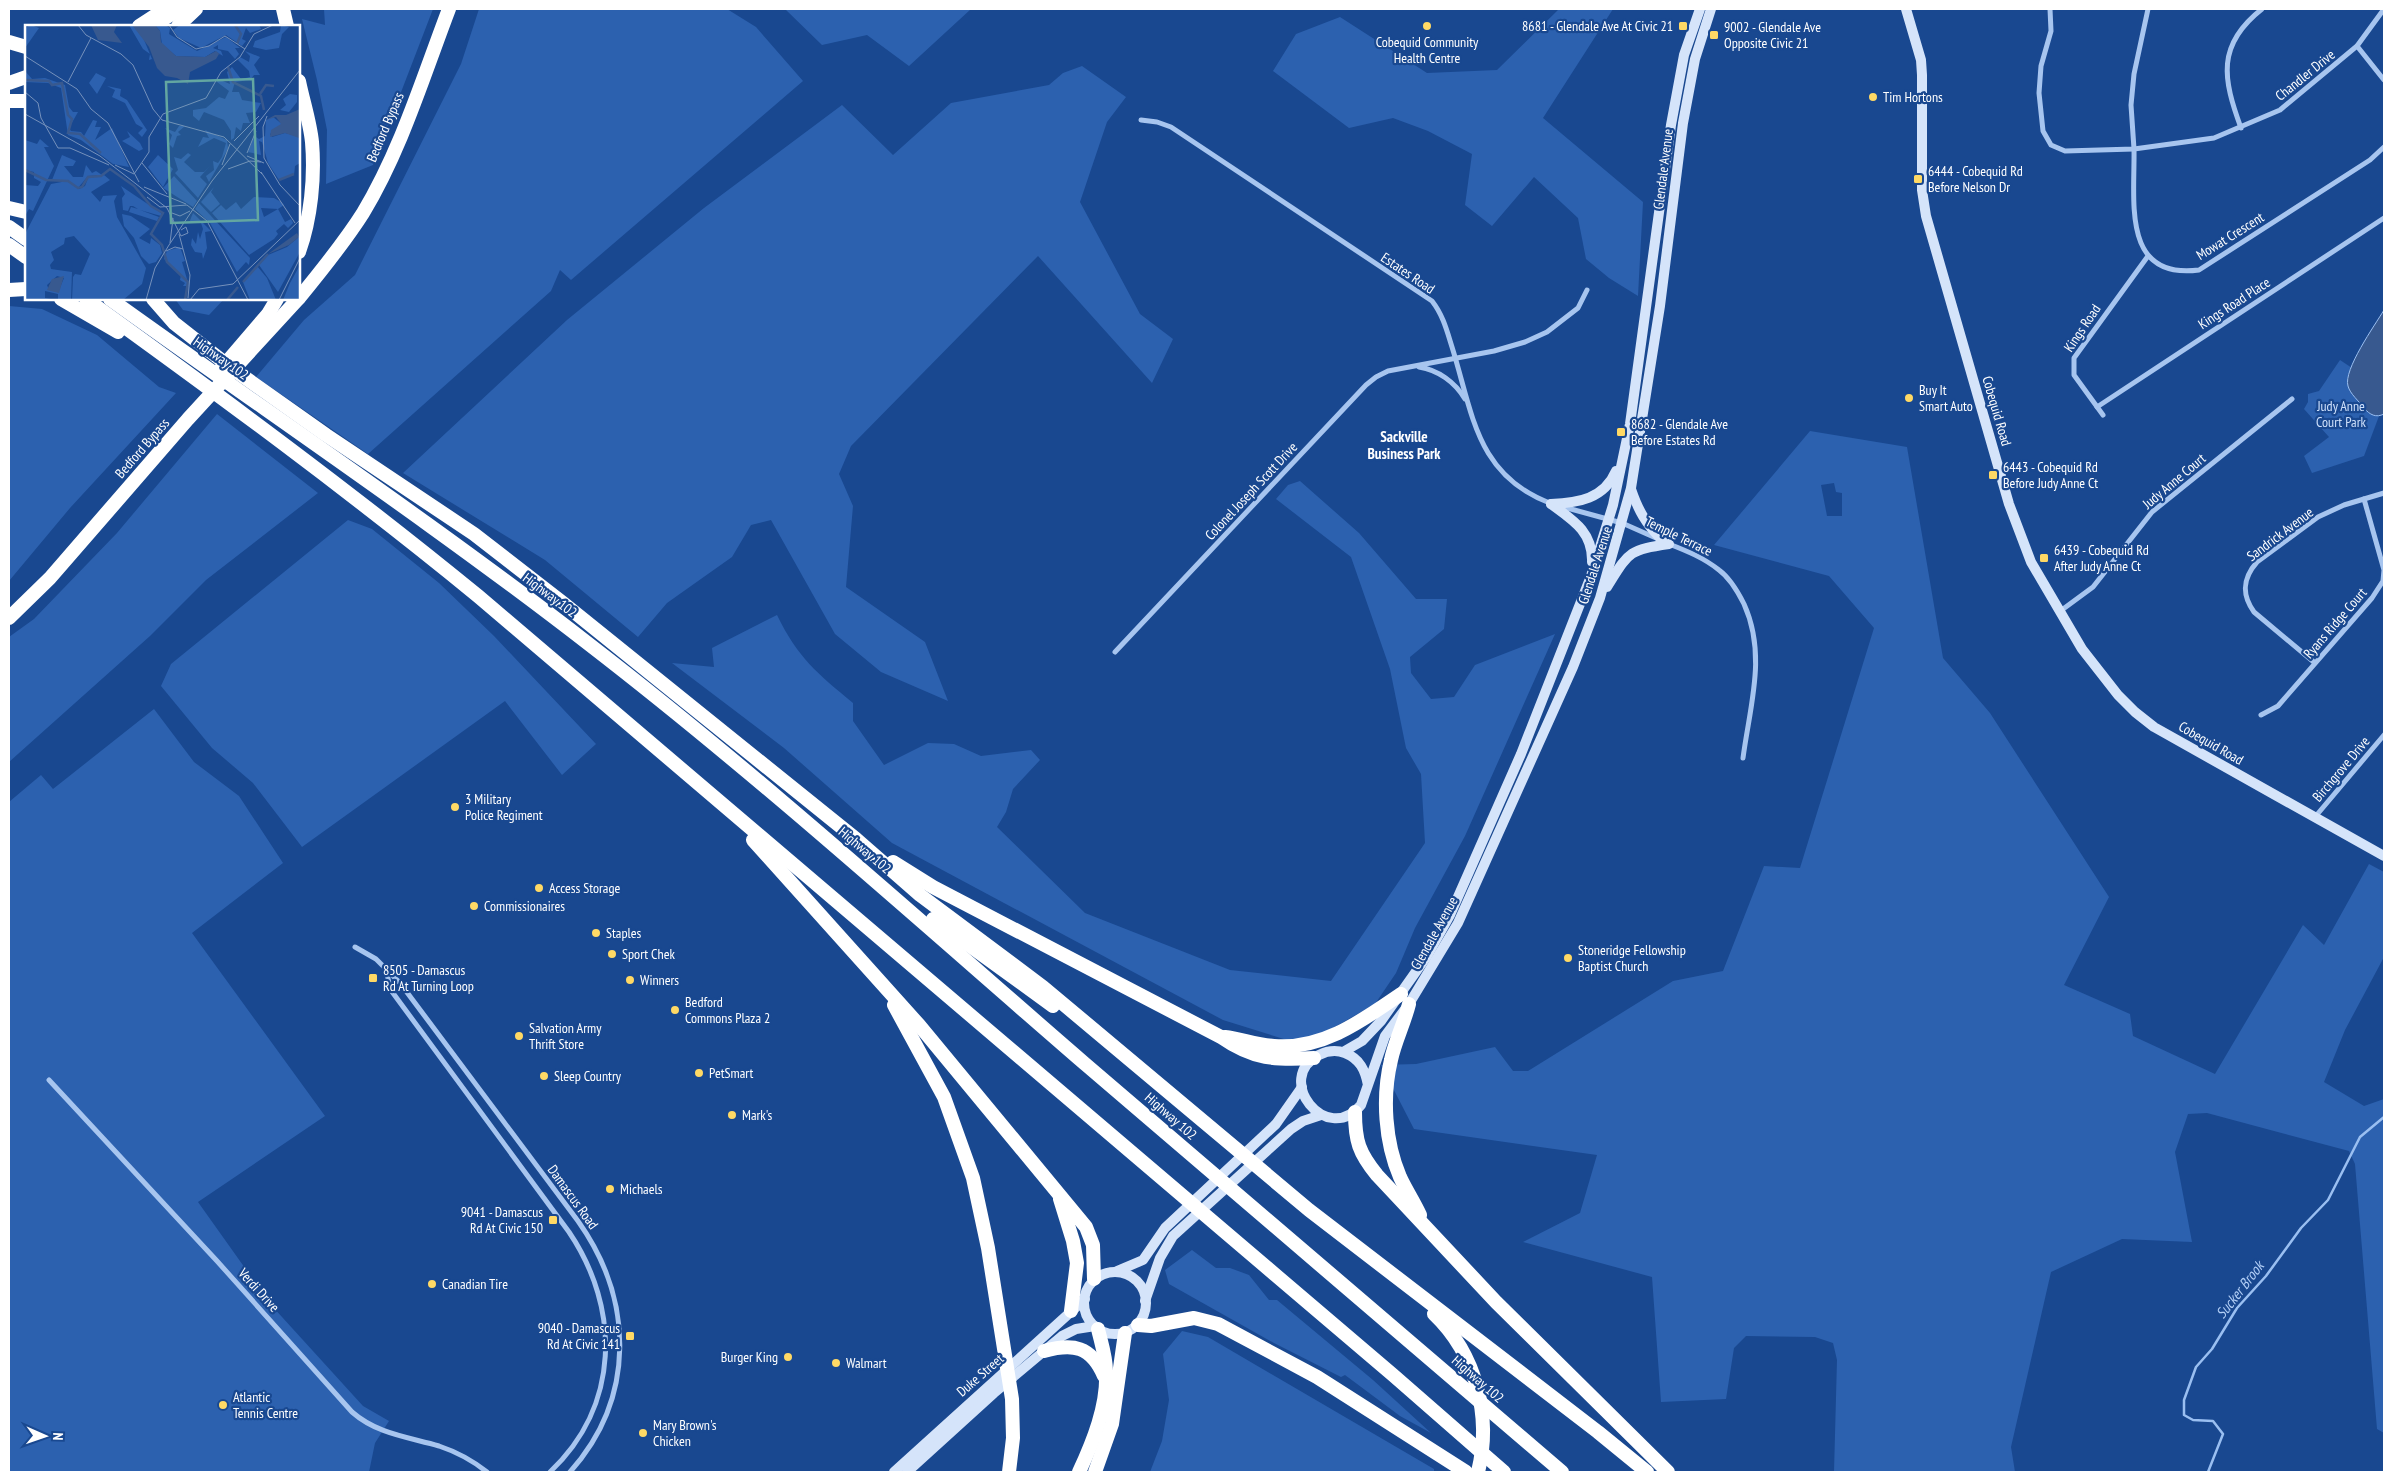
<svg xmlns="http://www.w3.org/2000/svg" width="2393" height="1481" viewBox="0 0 2393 1481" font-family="'PT Sans Narrow',sans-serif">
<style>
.green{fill:#2c61af;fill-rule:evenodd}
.water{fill:#38598f;stroke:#9abff1}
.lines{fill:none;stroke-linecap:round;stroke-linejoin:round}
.stream{stroke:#9abff1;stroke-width:2.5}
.street{stroke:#a7c5ef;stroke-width:5}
.secondary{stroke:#d5e4fa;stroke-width:10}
.highway{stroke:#fff;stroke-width:14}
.poi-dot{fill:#ffd965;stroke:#194890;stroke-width:2}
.labels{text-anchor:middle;stroke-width:4.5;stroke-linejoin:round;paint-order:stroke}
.poi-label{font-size:14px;fill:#fff;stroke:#194890;text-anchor:start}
.street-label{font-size:14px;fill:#fff;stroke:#194890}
.park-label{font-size:14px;fill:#cee0fb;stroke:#194890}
.neighbourhood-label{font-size:15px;font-weight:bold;fill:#fff;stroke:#194890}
.water-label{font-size:15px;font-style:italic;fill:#b3cff6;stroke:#194890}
.inset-river{fill:none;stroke:#38598f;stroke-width:2.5}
.inset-road{fill:none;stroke:#7591bc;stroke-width:1}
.view{fill:#63a6a1;fill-opacity:0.15;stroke:#63a6a1;stroke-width:2.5}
.inset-edge{fill:none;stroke:#fff;stroke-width:2.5}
</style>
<rect width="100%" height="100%" fill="#194890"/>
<!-- green -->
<g class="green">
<path d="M324 9H433L373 165 326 184 327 130 317 80 302 19 325 25Z"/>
<path d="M479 9H727L756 27 803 81 571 280 560 270 551 291 368 454 256 377 304 320 355 275 461 64Z"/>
<path d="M785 9H971L909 66 867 35 822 45Z"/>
<path d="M1559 9H1613L1543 118 1643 202 1638 296 1609 278 1586 259 1578 218 1534 177 1492 226 1465 205 1472 154 1428 131 1393 118 1349 128 1273 71 1296 34 1340 17 1427 73 1497 70Z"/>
<path d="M1082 66 1126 97 1107 122 1080 202 1140 314 1173 339 1152 383 1038 256 851 446 839 474 853 506 846 587 925 642 948 701 881 672 835 634 771 520 751 525 732 557 667 603 638 637 545 560 403 473 567 320 704 208 842 105 893 155 951 103 1049 85 1063 73Z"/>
<path d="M175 299H224L209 315 183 310Z"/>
<path d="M9 306 42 309 97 335 159 387 176 393 70 508 9 581Z"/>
<path d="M2340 360 2352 368 2347 379C2348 392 2366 414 2379 416L2364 456 2312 473 2304 456 2329 437 2304 409 2308 402V394L2319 391Z"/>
<path d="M217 414 318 493 206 580 150 636 9 762V637L34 619 117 533Z"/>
<path d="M1810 431 1907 447 1943 658 1990 713 2109 897 2064 985 2130 1014 2133 1036 2215 1074 2303 925 2324 945 2369 864 2384 872V957L2345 1030 2324 1082 2364 1106 2384 1099V1433L2377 1429 2355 1164 2349 1151 2207 1113 2188 1114 2175 1152 2192 1242 2122 1239 2051 1272 2011 1447 2015 1472H1834L1837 1360 1833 1343 1815 1337 1746 1336 1734 1348 1726 1399 1661 1402 1652 1277 1523 1242 1580 1213 1597 1155 1414 1129 1381 1065 1416 1064 1495 1047 1513 1071H1528L1673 981 1723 971 1764 866 1800 868 1874 628 1829 576 1714 545ZM1834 483 1836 492 1842 493V516H1827L1821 485Z"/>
<path d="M1300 481 1359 533 1416 599H1447L1444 629 1410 657 1411 673 1431 699 1454 697 1475 665 1555 634 1465 836 1415 928 1396 973 1375 1004 1303 1045 1223 1020 892 843 784 748 672 663 714 667 712 648 777 615C798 658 817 673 853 703V721L884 765 928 743 954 744 981 756 1031 750 1040 760 1013 789 1006 812 997 827 1085 913 1230 970 1331 981 1425 843 1421 774 1406 748 1390 669 1351 557 1276 499 1288 485Z"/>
<path d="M348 520 372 529 439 583 494 636 596 744 562 775 505 701 302 847 253 783 212 748 161 686 171 664Z"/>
<path d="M154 709 194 762 239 796 283 863 192 933 325 1116 198 1202 272 1306 363 1406 389 1421 375 1443 369 1472H9V802L41 775 53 789Z"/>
<path d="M1192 1250 1216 1268H1230L1249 1275 1269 1300H1277L1373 1380 1431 1433 1400 1416 1345 1375 1341 1377 1274 1343 1169 1284 1165 1270Z"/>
<path d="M1182 1331 1208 1337 1434 1469V1472H1150L1162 1441 1169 1400 1163 1354Z"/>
</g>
<!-- water -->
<path class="water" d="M2384 310V414C2376 418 2370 415 2364 408 2359 401 2350 394 2348 386 2343 370 2375 325 2384 310Z"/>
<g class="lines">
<!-- stream -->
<path class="stream" d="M2208 1472 2223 1434 2213 1421 2193 1420 2184 1415V1400L2196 1367 2212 1349 2237 1308 2266 1276 2301 1228 2328 1200 2360 1137 2384 1117"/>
<!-- street -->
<g class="street">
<path d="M2050 9 2051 31 2041 66 2039 93 2043 131 2051 145 2065 151 2134 149 2131 105 2134 74 2148 9"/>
<path d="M2384 9 2357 46 2280 110 2214 138 2134 149C2135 201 2121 280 2199 270L2370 160 2384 147"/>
<path d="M2357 46 2384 80"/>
<path d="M1141 120 1157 122 1171 127 1432 301C1443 315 1447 331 1452 347 1473 414 1476 476 1552 504"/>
<path d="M2241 128C2223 79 2216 45 2262 9"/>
<path d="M1419 367C1438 370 1455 382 1465 399"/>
<path d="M2097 407 2384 218"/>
<path d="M2103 415 2074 375V358L2148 256"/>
<path d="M1560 506 1622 523 1656 538"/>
<path d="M1669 544C1687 551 1704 558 1719 570 1730 578 1738 592 1744 604 1767 655 1750 705 1743 758"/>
<path d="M2059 612 2093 587 2152 512 2292 399"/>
<path d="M1115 652 1366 385 1376 377 1388 371 1494 351 1525 342 1547 332 1578 308 1587 290"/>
<path d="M2315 663 2254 612C2241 594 2243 578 2257 562L2318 517 2344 505 2384 493"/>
<path d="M2261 715 2278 706 2372 598 2383 581 2384 570 2364 499"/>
<path d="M2315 817 2384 735"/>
<path d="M355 947 376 959 400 983 578 1221C634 1300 636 1398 570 1472"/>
<path d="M386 968 390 989 569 1232C621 1309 620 1406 550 1472"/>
<path d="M49 1080 217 1261 352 1412C377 1434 408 1437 439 1446 457 1452 472 1460 487 1472"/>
</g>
<!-- secondary -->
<g class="secondary">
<path d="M1906 9 1921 60 1922 75V190L1926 216 2009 504 2031 562 2082 649 2118 695 2135 712 2154 727 2384 856"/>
<path d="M1631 489C1638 510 1646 524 1662 540"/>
<path d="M1551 504C1578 503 1604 499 1616 471"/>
<path d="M1551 504C1573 520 1593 532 1592 562"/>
<path d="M1607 587C1629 552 1628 550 1669 544"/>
<path d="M1343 1052 1362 1041 1381 1021 1427 956 1450 915 1521 754 1591 576 1613 505 1630 424 1671 125 1684 55 1700 9"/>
<path d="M1368 1085C1365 1070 1360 1059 1345 1053 1337 1050 1327 1051 1319 1055 1273 1078 1326 1147 1361 1105L1385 1036 1409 1004 1458 923 1573 667 1600 598 1631 488 1660 306 1683 123 1695 59 1711 9"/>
<path d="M1117 1271 1143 1260 1165 1228 1276 1124 1302 1087"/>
<circle cx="1115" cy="1303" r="31"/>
<path d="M1145 1301 1160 1258 1173 1236 1291 1129 1303 1121 1321 1115"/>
<path d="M894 1472 1085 1299"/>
<path d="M907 1472 994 1393 1062 1336 1076 1329 1095 1326"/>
</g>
<!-- highway -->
<g class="highway">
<path d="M283 9 287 26"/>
<path d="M139 26 159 13"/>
<path d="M152 26 180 9"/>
<path d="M178 26 196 9"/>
<path d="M9 42 26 47"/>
<path d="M299 81C303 101 310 122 312 142 315 177 311 218 299 252"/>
<path d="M9 83 26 77"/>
<path d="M9 101H26"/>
<path d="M9 208 26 212"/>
<path d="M9 227 26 239"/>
<path d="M9 245 26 257"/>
<path d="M9 290 26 289"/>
<path d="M299 298C322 270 344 243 363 213 401 150 423 77 449 9"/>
<path d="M61 299 118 332"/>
<path d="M86 299C219 395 351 492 478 596L1393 1375 1504 1472"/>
<path d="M110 299C270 414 434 524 590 645 761 777 921 922 1084 1063 1243 1200 1402 1337 1562 1472"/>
<path d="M153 299 174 323 230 367 326 435 474 534 563 603 856 839 920 895 1043 987 1309 1210 1598 1432 1647 1472"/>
<path d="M220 370 268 314 277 299"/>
<path d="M9 618 50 578 188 419 298 299"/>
<path d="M753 840 919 1025 1086 1227 1093 1245 1094 1279"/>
<path d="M893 862 933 887 1221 1037C1254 1060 1275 1060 1314 1058"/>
<path d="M933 919 1053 1006"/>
<path d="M1409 1004C1404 1024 1395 1041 1391 1060 1382 1097 1385 1142 1400 1177 1406 1190 1414 1202 1420 1215"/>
<path d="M894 1005 944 1097 973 1178 988 1248 1012 1399 1013 1438 1009 1472"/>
<path d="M1225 1037C1241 1039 1257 1045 1274 1046 1323 1050 1363 1020 1401 994"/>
<path d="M1355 1112C1355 1141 1359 1153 1377 1175L1496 1302 1668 1472"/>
<path d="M1060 1199 1073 1241 1077 1263 1071 1311"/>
<path d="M1434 1314C1476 1354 1492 1416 1478 1472"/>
<path d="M1138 1325 1151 1326 1194 1318 1218 1324 1317 1377 1466 1472"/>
<path d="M1044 1351C1073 1343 1091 1346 1104 1376"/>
<path d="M1079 1472C1093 1442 1108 1405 1106 1371 1106 1357 1101 1342 1098 1329"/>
<path d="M1095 1472 1112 1424 1125 1333"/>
</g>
</g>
<!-- markers -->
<g class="poi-dot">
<circle cx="1427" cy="26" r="5"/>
<rect x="1678" y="21" width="10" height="10" rx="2.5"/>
<rect x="1709" y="30" width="10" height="10" rx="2.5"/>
<circle cx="1873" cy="97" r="5"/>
<rect x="1913" y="174" width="10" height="10" rx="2.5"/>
<circle cx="1909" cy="398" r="5"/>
<rect x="1616" y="427" width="10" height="10" rx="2.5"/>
<rect x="1988" y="470" width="10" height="10" rx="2.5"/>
<rect x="2039" y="553" width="10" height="10" rx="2.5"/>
<circle cx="455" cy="807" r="5"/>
<circle cx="539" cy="888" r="5"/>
<circle cx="474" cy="906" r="5"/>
<circle cx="596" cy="933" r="5"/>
<circle cx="612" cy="954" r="5"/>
<circle cx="1568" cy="958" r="5"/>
<rect x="368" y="973" width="10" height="10" rx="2.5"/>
<circle cx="630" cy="980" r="5"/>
<circle cx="675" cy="1010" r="5"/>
<circle cx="519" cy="1036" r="5"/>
<circle cx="699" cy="1073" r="5"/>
<circle cx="544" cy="1076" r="5"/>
<circle cx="732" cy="1115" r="5"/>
<circle cx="610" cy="1189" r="5"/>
<rect x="548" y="1215" width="10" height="10" rx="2.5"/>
<circle cx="432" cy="1284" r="5"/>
<rect x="625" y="1331" width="10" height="10" rx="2.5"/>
<circle cx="788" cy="1357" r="5"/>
<circle cx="836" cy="1363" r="5"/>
<circle cx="223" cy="1405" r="5"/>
<circle cx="643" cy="1433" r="5"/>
</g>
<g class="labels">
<!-- poi labels -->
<g class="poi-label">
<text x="1673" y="31" text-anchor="end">8681 - Glendale Ave At Civic 21</text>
<text x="1724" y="32">9002 - Glendale Ave<tspan x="1724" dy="16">Opposite Civic 21</tspan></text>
<text x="1427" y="47" text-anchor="middle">Cobequid Community<tspan x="1427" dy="16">Health Centre</tspan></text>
<text x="1883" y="102">Tim Hortons</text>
<text x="1928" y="176">6444 - Cobequid Rd<tspan x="1928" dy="16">Before Nelson Dr</tspan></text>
<text x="1919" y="395">Buy It<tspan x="1919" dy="16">Smart Auto</tspan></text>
<text x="1631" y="429">8682 - Glendale Ave<tspan x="1631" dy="16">Before Estates Rd</tspan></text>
<text x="2003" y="472">6443 - Cobequid Rd<tspan x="2003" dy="16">Before Judy Anne Ct</tspan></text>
<text x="2054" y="555">6439 - Cobequid Rd<tspan x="2054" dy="16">After Judy Anne Ct</tspan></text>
<text x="465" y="804">3 Military<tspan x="465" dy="16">Police Regiment</tspan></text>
<text x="549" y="893">Access Storage</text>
<text x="484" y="911">Commissionaires</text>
<text x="606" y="938">Staples</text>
<text x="1578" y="955">Stoneridge Fellowship<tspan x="1578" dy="16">Baptist Church</tspan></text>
<text x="622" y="959">Sport Chek</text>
<text x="383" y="975">8505 - Damascus<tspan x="383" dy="16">Rd At Turning Loop</tspan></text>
<text x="640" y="985">Winners</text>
<text x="685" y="1007">Bedford<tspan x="685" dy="16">Commons Plaza 2</tspan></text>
<text x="529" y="1033">Salvation Army<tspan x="529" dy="16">Thrift Store</tspan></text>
<text x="709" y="1078">PetSmart</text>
<text x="554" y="1081">Sleep Country</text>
<text x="742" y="1120">Mark's</text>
<text x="620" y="1194">Michaels</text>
<text x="543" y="1217" text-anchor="end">9041 - Damascus<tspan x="543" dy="16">Rd At Civic 150</tspan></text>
<text x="442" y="1289">Canadian Tire</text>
<text x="620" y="1333" text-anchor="end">9040 - Damascus<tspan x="620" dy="16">Rd At Civic 141</tspan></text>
<text x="778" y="1362" text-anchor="end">Burger King</text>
<text x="846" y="1368">Walmart</text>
<text x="233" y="1402">Atlantic<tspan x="233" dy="16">Tennis Centre</tspan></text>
<text x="653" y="1430">Mary Brown's<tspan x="653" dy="16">Chicken</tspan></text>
</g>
<!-- street labels -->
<g class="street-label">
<text transform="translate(2305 75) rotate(-39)" y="5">Chandler Drive</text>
<text transform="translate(385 127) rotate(-67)" y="5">Bedford Bypass</text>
<text transform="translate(1663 169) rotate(-83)" y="5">Glendale Avenue</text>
<text transform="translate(2230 236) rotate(-32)" y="5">Mowat Crescent</text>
<text transform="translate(1408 273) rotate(34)" y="5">Estates Road</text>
<text transform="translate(2234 303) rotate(-33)" y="5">Kings Road Place</text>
<text transform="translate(2082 328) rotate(-56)" y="5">Kings Road</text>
<text transform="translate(221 358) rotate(35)" y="5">Highway 102</text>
<text transform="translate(1997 411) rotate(74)" y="5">Cobequid Road</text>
<text transform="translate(142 448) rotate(-49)" y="5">Bedford Bypass</text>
<text transform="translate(2174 481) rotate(-40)" y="5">Judy Anne Court</text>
<text transform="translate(1251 491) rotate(-47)" y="5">Colonel Joseph Scott Drive</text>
<text transform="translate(2280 534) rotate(-37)" y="5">Sandrick Avenue</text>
<text transform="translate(1679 536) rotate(26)" y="5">Temple Terrace</text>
<text transform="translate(1595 565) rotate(-72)" y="5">Glendale Avenue</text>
<text transform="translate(550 595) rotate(37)" y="5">Highway 102</text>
<text transform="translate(2335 623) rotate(-49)" y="5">Ryans Ridge Court</text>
<text transform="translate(2211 743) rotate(30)" y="5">Cobequid Road</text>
<text transform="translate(2341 769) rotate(-50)" y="5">Birchgrove Drive</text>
<text transform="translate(865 850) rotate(40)" y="5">Highway 102</text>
<text transform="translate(1434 933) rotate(-61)" y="5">Glendale Avenue</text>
<text transform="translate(1171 1116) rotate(41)" y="5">Highway 102</text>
<text transform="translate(573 1197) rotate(54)" y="5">Damascus Road</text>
<text transform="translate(259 1290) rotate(48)" y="5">Verdi Drive</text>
<text transform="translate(980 1375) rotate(-41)" y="5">Duke Street</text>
<text transform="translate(1478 1379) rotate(41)" y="5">Highway 102</text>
</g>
<!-- park labels -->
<g class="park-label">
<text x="2341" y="411">Judy Anne<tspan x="2341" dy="16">Court Park</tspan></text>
</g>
<!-- neighbourhood labels -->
<g class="neighbourhood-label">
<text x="1404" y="442">Sackville<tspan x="1404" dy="17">Business Park</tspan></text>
</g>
<!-- water labels -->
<g class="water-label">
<text transform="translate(2240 1290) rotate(-52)" y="5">Sucker Brook</text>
</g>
</g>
<!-- overview -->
<g transform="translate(25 25)">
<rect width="275" height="275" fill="#194890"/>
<path d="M6 0 14 3 0 23V3ZM104 0 108 1 117 10 127 34 124 35 125 29 118 24ZM130 0H140L145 3 144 9 172 26 201 12 215 23H210L214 29 210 34 203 26 193 24V20L188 23 196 26 198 31 190 26 180 32 151 31 137 19 135 6ZM155 0H234L236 4 225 8 221 3 217 14 221 16 217 21 201 10 176 23 154 13 148 5ZM256 0 264 2 257 9 254 23 241 25 228 22 230 16 255 7ZM220 26 235 32 229 40 235 50H229L225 55 210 57 207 67H214L217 75 236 78 231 87 221 88 225 98H218L216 106 211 102 209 113 206 115V106L199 95 179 87 174 96 168 91V85L181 83 194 72 200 74 204 66 192 57 193 54 205 59 202 47 207 42 216 54 225 52 224 46 213 35 215 32 224 37 225 31ZM1 47 7 54 20 53 40 60 44 82 48 87H53L44 103 46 106 56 107 59 111 68 95 72 96 70 102H76L70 115 87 103 104 142 88 139 56 115 43 110 36 63 23 58 0 57ZM71 48 81 53 72 69 64 58ZM82 61 96 64 95 71 102 75 122 105 117 112 113 108 118 103 111 99 100 78 87 72 90 65ZM265 69 272 70V77L264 87 255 85 261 80 258 74ZM248 92 257 99 245 109 247 112 260 108 275 112V138L270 141 269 150 254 155 243 138 237 117 234 116 236 130 223 127 229 111 234 114 240 111 241 95ZM154 101H160L153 107 156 110 152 111 148 123 144 119 147 110 140 103 150 107ZM180 105 202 115 203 124 184 157 181 151 189 145 188 136 193 138 197 132 201 118 189 113 173 122 178 112 184 113ZM102 106 115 118 118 124 114 126 97 116 105 112ZM15 114 24 122H19L29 141 8 186 4 184 0 191V160L13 161 16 157 9 153V147L0 145V115L12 119ZM163 128 166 130 159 137 170 147H179L185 141 175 152 182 159 173 173 150 148 153 145 149 132 156 134ZM37 130 51 136 48 141H39L48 152H58L61 140 67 148 71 146 77 150 63 151 53 163 42 155H27ZM133 130 148 144 138 162 123 142ZM79 150 85 155 66 167 75 177 78 171 92 170 89 176 92 192 121 243 117 259 98 275H47L48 252 50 249 56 250 65 229 49 211 40 213 39 219 26 227 29 235 25 240 26 244 47 247 46 275H33V269L20 266V273L31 275H0V209L26 159 42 156 54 164 60 161 63 153ZM32 251 39 253 34 265H24L22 260ZM149 151 172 176 168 182 138 163ZM96 161 136 188V191L115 185 134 192 132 196 104 187 106 182 113 184 108 181H105L103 186 98 185 97 173 100 169ZM189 162 186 167 195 179 186 187 176 177ZM229 172 249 173 256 177 259 180 253 184 236 183 239 192 253 184 260 197 266 194 268 198 263 203 259 199 251 206 253 209 249 214 224 230 187 188 196 180 201 185 211 177 216 184ZM174 178 225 233 224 240 221 237 212 247 185 198 170 184ZM168 188 186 206 180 207 182 223 178 234 177 228 170 227 166 220 167 213 171 219 173 207 175 214 178 204 176 198H164ZM97 189 106 191 125 204 114 213 125 219 126 213 135 220 137 228 131 237 124 239 116 231 109 213 99 201ZM275 211V227L253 267 234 240 243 230 262 222ZM155 222 160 236 157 237 164 261H158L160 258 155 255 156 250 139 234 142 226ZM275 240V275H258L265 258ZM232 241 242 253 251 275H225L218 257Z" fill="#2c61af" fill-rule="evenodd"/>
<path d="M66 0H92L89 7 97 18 73 15ZM107 0H130L135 6 136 17 151 31 180 32 191 26 197 31 194 29 191 34 165 47 163 59 152 53 140 51 132 43 124 22ZM275 84 274 113 260 108 245 112 246 105 256 99 251 92 241 95 250 90H261ZM272 208 274 212 264 220 243 229ZM39 251 34 268 22 265 27 254Z" fill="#38598f"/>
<path class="inset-river" d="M210 0 216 9 212 19M203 42 208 57 236 71 239 85M0 55 24 56 27 60 37 58 43 90 47 94 43 108 55 109 76 128M235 69 241 60 249 61M0 145 21 155 43 156 53 163 57 162 63 152 76 151 85 144 109 161 126 181 138 188 126 209 137 220 142 237 163 257 160 275M254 155 269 149M218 257 243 229M202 275 213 262"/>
<path class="inset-road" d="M53 0 61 10 96 29 108 40 128 84 137 95 199 112 237 149M144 0 152 12 171 24 184 21 200 11 220 24M0 31 52 64 66 84 83 98 114 157M43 57 66 13M0 67 13 78 16 93 33 123H45L84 140M0 89 75 131 142 183 156 211 163 208 161 202 156 205M242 91 238 102 239 133 255 160 275 181M209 116 234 91M222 128 231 106M222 131 239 138M117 138 142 169M90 140 109 149M197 140 205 119M203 144 225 136 236 137M236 147 270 198M109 149 124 127V112L138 89 181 73 196 47 215 32 229 9 248 0M119 162 161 179M122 172 135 182 162 180 182 196 223 275M147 188 155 191 165 186M154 209 165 250 163 273M145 218 148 193M141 226 150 222 158 224M121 275 130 243 144 220 187 156 275 45M165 275 174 264 208 259 275 195M254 275 275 233"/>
<path class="view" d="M228 54 233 195 146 198 141 57Z"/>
<rect width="275" height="275" class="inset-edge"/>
</g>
<!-- border -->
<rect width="2393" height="1481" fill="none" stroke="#ffffff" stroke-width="20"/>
<!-- north arrow -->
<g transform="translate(45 1436) rotate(92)" stroke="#194890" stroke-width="4" paint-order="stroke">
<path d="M0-4L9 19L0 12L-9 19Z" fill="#ffffff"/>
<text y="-8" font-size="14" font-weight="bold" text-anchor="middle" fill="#ffffff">N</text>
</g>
</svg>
